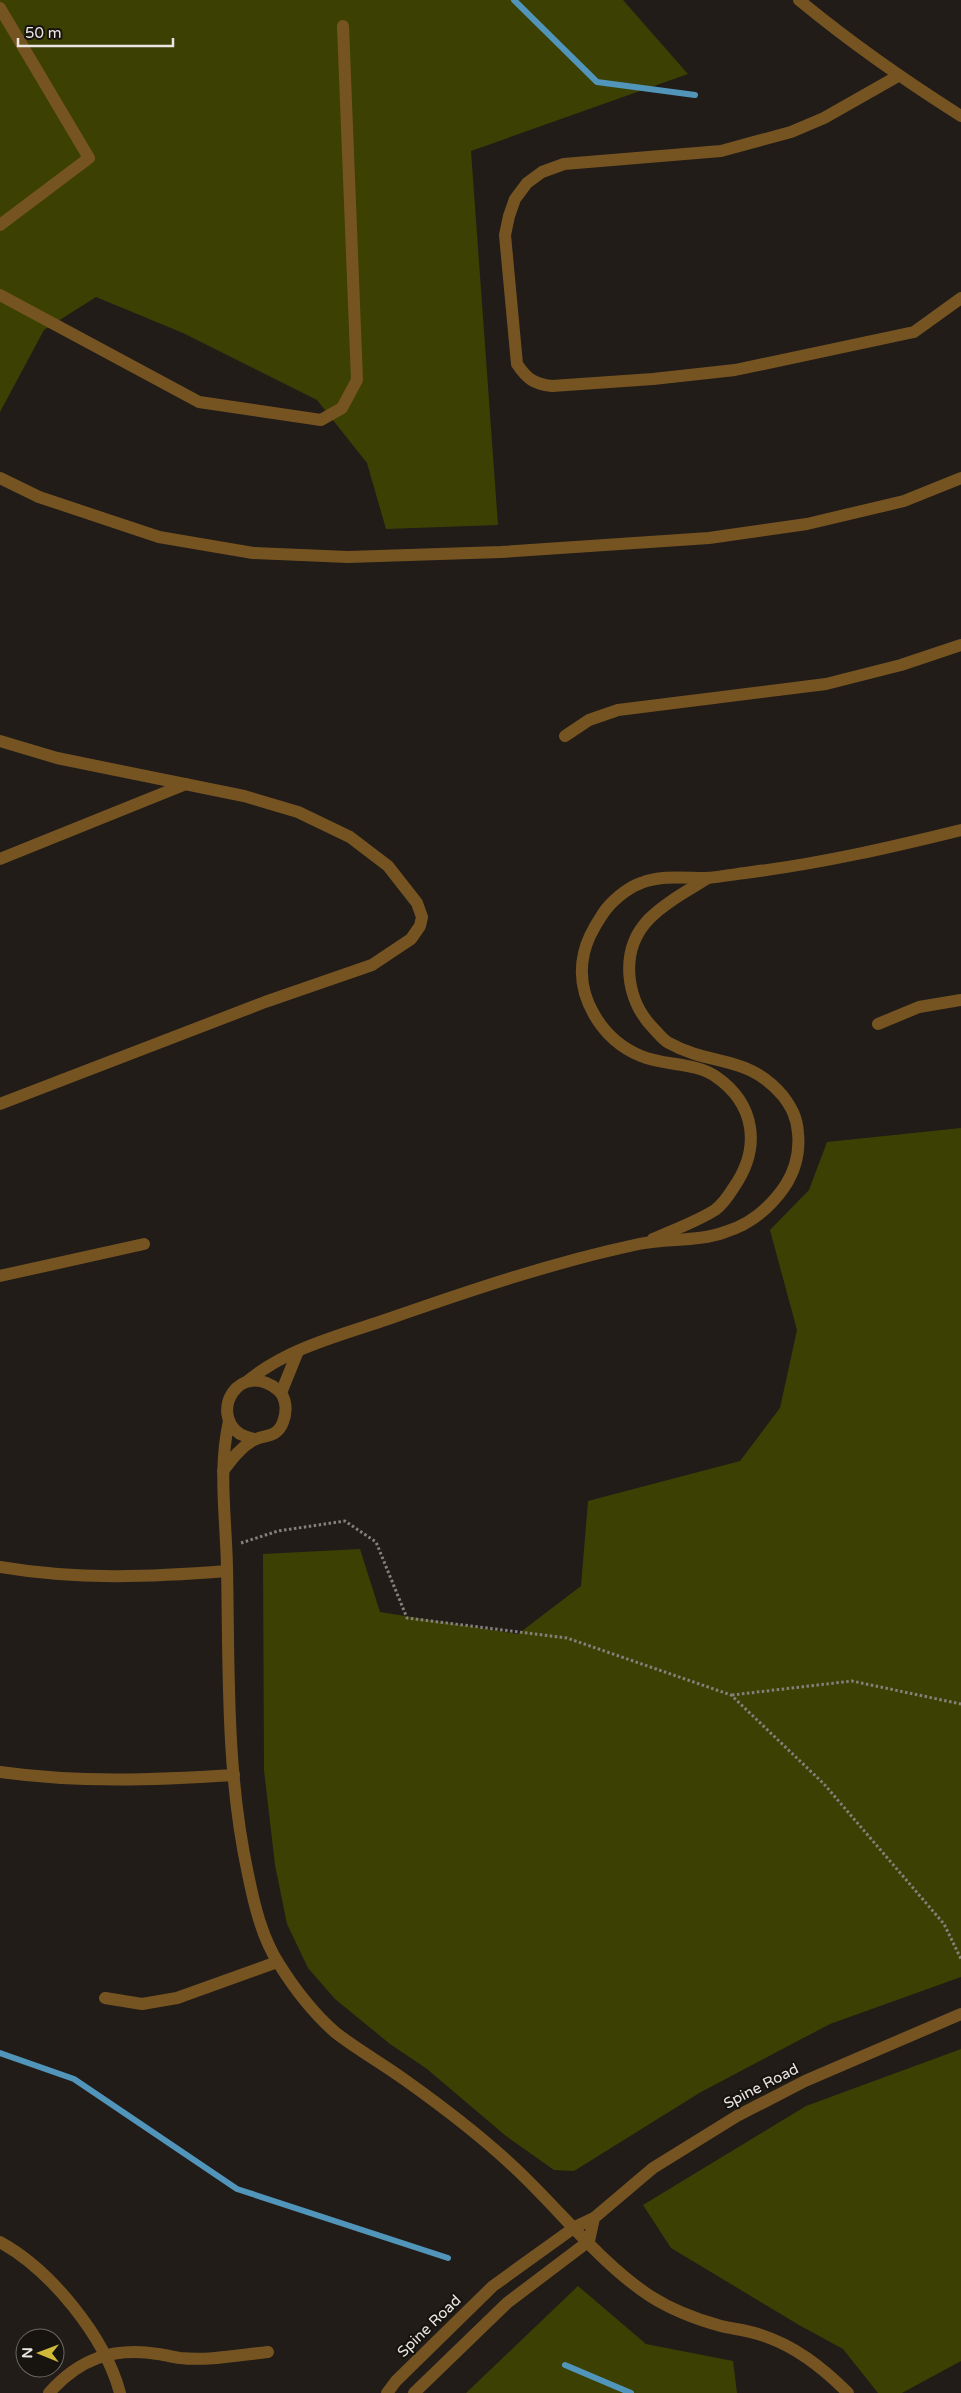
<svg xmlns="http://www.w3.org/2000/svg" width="961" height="2393" viewBox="0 0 961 2393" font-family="'Varela Round',sans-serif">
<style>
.green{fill:#3d4003}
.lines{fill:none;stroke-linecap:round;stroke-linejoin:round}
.stream{stroke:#5295ba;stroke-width:6}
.path{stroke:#84807c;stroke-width:3;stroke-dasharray:2.5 2.5;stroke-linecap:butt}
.minor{stroke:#765422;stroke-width:12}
.labels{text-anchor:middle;stroke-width:4.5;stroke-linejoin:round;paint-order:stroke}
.street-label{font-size:15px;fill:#e9e6e3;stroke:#17130f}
</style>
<rect width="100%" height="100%" fill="#211c18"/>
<!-- green -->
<g class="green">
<path d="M0 0H623L688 74 471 151 498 525 386 529 367 463 317 400 183 333 96 297 44 330 0 412Z"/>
<path d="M961 1128V1977L830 2024 701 2092 574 2171 554 2170 506 2136 427 2069 390 2044 335 1999 308 1968 287 1924 275 1865 264 1770 263 1554 360 1549 380 1612 518 1634 581 1586 588 1501 740 1461 780 1408 797 1330 770 1230 809 1190 827 1142Z"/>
<path d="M961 2049V2361L902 2393H878L843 2349 799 2325 671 2248 643 2205 806 2106Z"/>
<path d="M578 2286 646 2344 733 2361 737 2393H466Z"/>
</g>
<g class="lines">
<!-- stream -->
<g class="stream">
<path d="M514 0 597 82 695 95"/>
<path d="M0 2053 74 2079 237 2189 448 2258"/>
<path d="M565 2365 631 2393"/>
</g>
<!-- path -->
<g class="path">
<path d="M241 1543 278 1531 345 1521 376 1542 407 1618 567 1638 731 1695 824 1784 944 1924 961 1959"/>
<path d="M732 1695 852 1681 961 1704"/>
</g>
<!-- minor -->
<g class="minor">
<path d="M799 0C851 43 904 80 961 116"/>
<path d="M0 8 89 158 0 225"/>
<path d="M898 76 824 118 791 132 721 151 564 164 542 172 527 183 515 199 509 216 505 235 517 364C527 379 534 384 552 386L653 379 735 370 914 332 961 298"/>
<path d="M0 295 199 402 321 420 342 408 357 380 343 26"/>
<path d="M0 478 39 497 159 537 253 553 348 557 501 552 709 538 807 524 904 501 961 478"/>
<path d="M565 736 589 720 618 710 826 684 901 665 961 645"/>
<path d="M0 741 57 758 244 796 298 812 350 837 388 866 417 903 422 917 420 926 411 939 372 965 265 1002 0 1104"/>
<path d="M0 859 186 784"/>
<path d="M878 1024 919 1007 961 1000"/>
<path d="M653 1239C673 1230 696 1222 715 1210 722 1205 729 1195 734 1187 761 1148 756 1104 715 1076 694 1062 664 1066 641 1056 602 1040 574 996 584 953 587 939 594 927 602 915 610 902 627 888 641 883 661 875 684 878 705 878 720 877 736 874 752 872 823 863 892 847 961 830"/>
<path d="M0 1276 144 1244"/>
<path d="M249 1380C288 1348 341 1335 388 1319 471 1290 554 1262 639 1244 667 1238 698 1242 725 1232 751 1224 770 1208 785 1186 796 1169 800 1153 798 1133 797 1118 792 1108 783 1096 748 1054 712 1067 669 1043 663 1040 659 1034 654 1029 625 1000 619 950 649 919 666 902 689 890 708 878"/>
<path d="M281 1393 298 1351"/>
<path d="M229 1421C218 1469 226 1518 227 1567 229 1670 226 1773 248 1874 254 1904 262 1938 279 1964 294 1988 314 2014 336 2033 358 2050 383 2064 405 2080 443 2107 481 2136 515 2168 559 2209 600 2263 650 2296 672 2310 695 2319 721 2326 733 2329 746 2330 758 2334 794 2345 822 2367 848 2393"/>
<path d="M223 1471C232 1459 239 1449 252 1441 263 1434 277 1439 283 1422 287 1412 287 1398 278 1390 239 1359 209 1413 240 1434 244 1436 250 1438 254 1439"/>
<path d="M0 1567C76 1580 151 1577 227 1571"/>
<path d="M0 1772C78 1783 156 1780 234 1775"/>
<path d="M105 1998 142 2004 177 1998 277 1962"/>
<path d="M594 2218 653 2168 737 2116 805 2081 961 2014"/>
<path d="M0 2242C51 2270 105 2337 120 2393"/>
<path d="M49 2393C79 2359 112 2347 158 2354 165 2355 173 2357 180 2358 209 2361 239 2355 268 2352"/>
<path d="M387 2393 396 2381 493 2286 575 2227 594 2218 589 2241 507 2303 414 2393"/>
</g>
</g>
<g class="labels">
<!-- street labels -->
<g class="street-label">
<text transform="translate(761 2086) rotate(-27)" y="5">Spine Road</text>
<text transform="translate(429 2326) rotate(-44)" y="5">Spine Road</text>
</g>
</g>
<!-- north arrow -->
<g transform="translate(40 2353) rotate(271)"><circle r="24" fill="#17130f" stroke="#6b6764"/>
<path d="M0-4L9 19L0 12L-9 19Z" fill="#ceb938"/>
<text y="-8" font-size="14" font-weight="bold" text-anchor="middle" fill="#e9e6e3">N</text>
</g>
<!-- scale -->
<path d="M18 38v8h155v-8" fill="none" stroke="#e9e6e3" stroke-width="2.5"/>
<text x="25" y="38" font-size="15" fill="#e9e6e3" stroke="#17130f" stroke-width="4" paint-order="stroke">50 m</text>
</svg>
